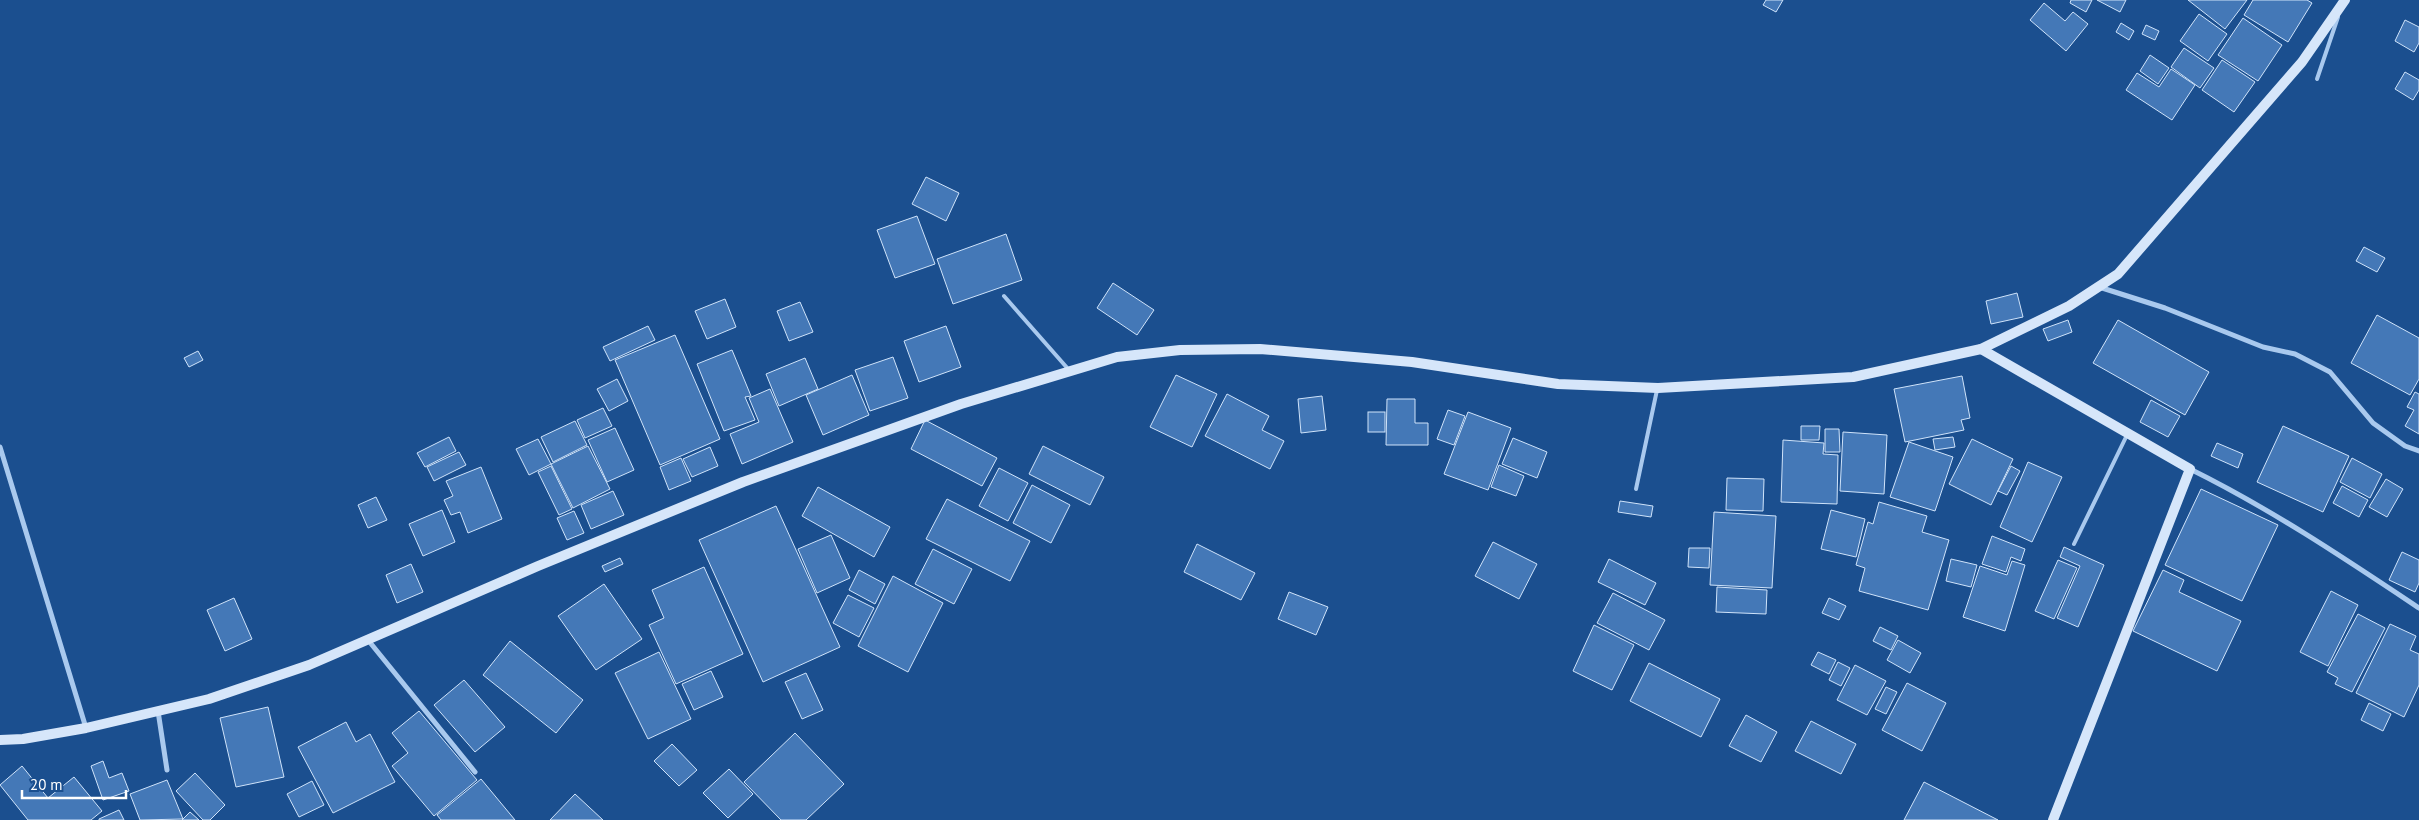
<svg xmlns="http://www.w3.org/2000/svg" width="2419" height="820" viewBox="0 0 2419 820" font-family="'PT Sans',sans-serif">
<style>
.building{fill:#4478b7;stroke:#cfe3fa}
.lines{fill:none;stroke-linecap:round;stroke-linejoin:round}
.lane{stroke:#a9c9ee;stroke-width:4}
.street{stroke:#a9c9ee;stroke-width:5}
.secondary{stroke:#d6e6fa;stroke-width:10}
</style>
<rect width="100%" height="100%" fill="#1b4f8f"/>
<!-- building -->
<g class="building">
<path d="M1766 0H1783L1776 12 1763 5Z"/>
<path d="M2071 0H2092L2086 12 2070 3Z"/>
<path d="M2097 0H2126L2120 12Z"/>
<path d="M2188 0H2247L2225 29Z"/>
<path d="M2253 0H2307L2312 3 2288 42 2244 15Z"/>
<path d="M2044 3 2065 21 2073 12 2088 24 2066 51 2030 20Z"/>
<path d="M2199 14 2227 34 2208 61 2180 41Z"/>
<path d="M2243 18 2282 45 2258 81 2218 55Z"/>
<path d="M2405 20 2419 27V43L2414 52 2395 41Z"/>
<path d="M2121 23 2134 31 2129 40 2116 32Z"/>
<path d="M2146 25 2159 31 2155 40 2142 34Z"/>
<path d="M2184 48 2214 68 2200 88 2171 67Z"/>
<path d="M2150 55 2169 68 2158 84 2140 71Z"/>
<path d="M2222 60 2255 82 2234 112 2202 90Z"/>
<path d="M2171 69 2195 85 2172 120 2126 90 2137 73 2159 87Z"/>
<path d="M2405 72 2419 80V90L2413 100 2395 89Z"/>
<path d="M926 177 959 193 946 221 912 204Z"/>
<path d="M917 216 935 264 895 278 877 230Z"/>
<path d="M1006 234 1022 280 953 304 937 259Z"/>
<path d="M2364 247 2385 258 2377 272 2356 261Z"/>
<path d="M1113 283 1154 310 1137 335 1097 308Z"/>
<path d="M2017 293 2023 317 1991 324 1986 301Z"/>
<path d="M725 299 736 327 707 339 695 311Z"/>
<path d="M800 302 813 332 789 341 777 311Z"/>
<path d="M2377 315 2419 338V379L2410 395 2351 363Z"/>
<path d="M2068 320 2072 332 2048 341 2043 329Z"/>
<path d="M2118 320 2209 372 2185 415 2093 363Z"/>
<path d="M648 326 655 340 610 361 603 347Z"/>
<path d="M946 326 961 367 919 382 904 341Z"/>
<path d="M675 335 720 439 660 465 615 360Z"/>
<path d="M732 350 751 396 745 397 755 420 724 431 697 364Z"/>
<path d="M198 351 203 360 189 367 184 358Z"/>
<path d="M893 357 908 398 870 411 855 370Z"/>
<path d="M805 358 818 389 779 406 766 374Z"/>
<path d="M852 375 869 415 823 435 806 395Z"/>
<path d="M1176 375 1217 394 1192 447 1150 427Z"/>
<path d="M1962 376 1970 418 1961 420 1964 430 1905 442 1894 389Z"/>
<path d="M617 379 628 401 609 411 597 389Z"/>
<path d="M770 389 793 442 742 464 730 434 759 422 749 398Z"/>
<path d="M2415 392 2419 394V434L2405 426 2414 410 2407 407Z"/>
<path d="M1227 394 1269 416 1262 430 1284 441 1270 469 1205 436Z"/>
<path d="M1322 396 1326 430 1301 433 1298 399Z"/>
<path d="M1387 399H1415V423H1428V445H1386Z"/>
<path d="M2151 400 2180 416 2168 437 2140 422Z"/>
<path d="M603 408 612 426 585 438 577 420Z"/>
<path d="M1448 410 1465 416 1454 445 1437 439Z"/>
<rect x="1368" y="412" width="17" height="20"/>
<path d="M1468 412 1511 428 1488 490 1444 474Z"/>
<path d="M925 420 997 458 982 486 911 449Z"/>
<path d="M575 421 587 445 553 462 541 437Z"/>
<path d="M1801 426H1820L1819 440H1801Z"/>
<path d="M2283 426 2349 456 2323 512 2257 482Z"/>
<path d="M615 428 634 470 607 482 588 440Z"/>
<path d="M1825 429H1839L1840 452H1825Z"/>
<path d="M1843 432 1887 435 1884 494 1840 491Z"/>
<path d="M449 437 456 451 425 467 417 453Z"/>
<path d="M1953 437 1955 447 1935 450 1933 439Z"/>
<path d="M1513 438 1547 452 1537 478 1502 464Z"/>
<path d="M538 439 551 464 529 475 516 449Z"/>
<path d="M1972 439 2013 459 1991 505 1949 484Z"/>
<path d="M1783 440 1824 443 1823 454 1838 455 1837 504 1781 502Z"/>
<path d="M1909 442 1953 457 1935 511 1890 497Z"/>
<path d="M2217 443 2243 454 2238 468 2211 456Z"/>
<path d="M588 446 610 489 573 508 551 464Z"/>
<path d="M1043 446 1104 477 1090 505 1029 474Z"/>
<path d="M710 447 718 466 692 477 683 459Z"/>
<path d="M459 452 466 465 434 481 427 467Z"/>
<path d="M681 458 691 481 669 490 660 467Z"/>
<path d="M2352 458 2382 474 2370 498 2340 482Z"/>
<path d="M2028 462 2062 477 2032 542 2000 527Z"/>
<path d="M1499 465 1524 476 1516 496 1491 487Z"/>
<path d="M551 466 572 509 559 515 538 472Z"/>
<path d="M2011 466 2020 471 2007 495 1998 491Z"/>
<path d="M481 467 502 519 468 533 460 512 451 515 444 500 453 496 446 481Z"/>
<path d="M999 468 1028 483 1008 521 979 506Z"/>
<path d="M1727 478 1764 479 1763 511 1726 510Z"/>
<path d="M2386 479 2403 489 2387 517 2369 507Z"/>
<path d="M1032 485 1070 505 1051 543 1013 523Z"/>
<path d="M2342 486 2368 500 2359 517 2333 503Z"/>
<path d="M818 487 890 527 874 557 802 516Z"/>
<path d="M2201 489 2278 525 2242 601 2165 565Z"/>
<path d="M613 491 624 515 591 529 581 505Z"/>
<path d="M376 497 387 520 368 528 358 505Z"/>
<path d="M947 499 1030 541 1010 581 926 539Z"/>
<path d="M1620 501 1653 506 1651 517 1618 512Z"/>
<path d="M1879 502 1927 516 1922 532 1949 540 1928 610 1859 591 1865 568 1856 565 1868 522 1873 524Z"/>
<path d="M776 506 840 647 763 682 699 540Z"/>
<path d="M442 510 455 542 423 556 409 524Z"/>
<path d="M1831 510 1865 519 1856 557 1821 549Z"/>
<path d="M574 511 584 533 567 540 557 518Z"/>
<path d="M1714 512 1776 516 1772 588 1710 585Z"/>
<path d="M831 535 850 578 817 593 798 549Z"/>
<path d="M1992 536 2025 549 2021 561 2011 557 2006 572 1982 564Z"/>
<path d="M1493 542 1537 564 1519 599 1475 576Z"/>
<path d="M1197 544 1255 573 1241 600 1184 572Z"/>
<path d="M2064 547 2104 565 2078 627 2057 618 2080 566 2060 557Z"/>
<path d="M1689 548H1710L1709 568 1688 567Z"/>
<path d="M933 549 972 569 954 604 915 584Z"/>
<path d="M2402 552 2419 560V583L2415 592 2389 580Z"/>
<path d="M620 558 623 564 605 572 602 566Z"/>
<path d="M1609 559 1656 583 1645 605 1598 582Z"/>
<path d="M1951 559 1977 565 1971 587 1946 581Z"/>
<path d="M2058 560 2077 568 2054 619 2035 611Z"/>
<path d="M2012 561 2025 565 2005 631 1963 617 1980 566 2007 575Z"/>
<path d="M411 564 423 592 397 603 386 575Z"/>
<path d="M704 567 743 654 676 684 649 625 664 618 652 590Z"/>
<path d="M859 570 885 584 875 604 849 590Z"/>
<path d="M2163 570 2184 580 2179 592 2241 621 2217 671 2133 631Z"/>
<path d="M893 576 943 603 908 672 858 646Z"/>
<path d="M604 584 642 639 596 670 558 616Z"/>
<path d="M1717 587 1767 590 1766 614 1716 612Z"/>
<path d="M2331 591 2358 605 2328 666 2300 652Z"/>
<path d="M1289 592 1328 607 1316 635 1278 619Z"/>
<path d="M1613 593 1665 620 1649 650 1597 623Z"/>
<path d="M848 595 874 608 859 637 833 623Z"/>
<path d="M234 598 252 639 225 651 207 610Z"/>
<path d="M1829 598 1846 606 1839 620 1822 613Z"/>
<path d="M2358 614 2385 628 2352 692 2335 684 2338 678 2327 672Z"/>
<path d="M2390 624 2416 636 2410 650 2419 654V685L2404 717 2356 693Z"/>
<path d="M1594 625 1634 645 1612 690 1573 671Z"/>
<path d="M1880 627 1898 636 1891 650 1873 641Z"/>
<path d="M1898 640 1921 653 1910 673 1887 660Z"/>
<path d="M510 641 583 700 556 733 483 675Z"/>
<path d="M659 652 691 719 648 739 615 673Z"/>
<path d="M1818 652 1836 660 1829 674 1811 665Z"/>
<path d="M1838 662 1850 668 1841 686 1829 680Z"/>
<path d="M1649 663 1720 699 1701 737 1630 701Z"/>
<path d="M1855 665 1886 681 1867 715 1837 700Z"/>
<path d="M711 671 723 697 694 710 682 684Z"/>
<path d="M806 673 823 710 802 719 785 682Z"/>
<path d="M464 680 505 727 475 752 434 705Z"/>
<path d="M1907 683 1946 703 1922 751 1882 730Z"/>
<path d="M1886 687 1897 692 1886 714 1875 709Z"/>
<path d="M2369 703 2391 714 2383 731 2361 720Z"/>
<path d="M268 707 284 777 236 787 220 718Z"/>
<path d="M419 711 477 780 434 816 392 766 408 753 392 733Z"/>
<path d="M1746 715 1777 732 1761 762 1729 746Z"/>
<path d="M1811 721 1856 744 1841 774 1795 751Z"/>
<path d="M346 722 356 742 370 734 395 782 333 813 298 747Z"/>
<path d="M795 733 844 784 806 820H781L744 782Z"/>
<path d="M672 744 697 770 679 786 654 761Z"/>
<path d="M103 761 109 778 122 773 129 791 103 800 91 766Z"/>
<path d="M22 766 48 798 74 777 102 811 91 820H28L0 785Z"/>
<path d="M729 769 753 794 728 818 703 793Z"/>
<path d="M195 773 225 805 210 820H203L176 791Z"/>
<path d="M481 779 515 820H441L437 815Z"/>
<path d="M167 780 183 819 140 820 130 794Z"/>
<path d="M312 781 324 805 299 817 287 794Z"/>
<path d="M1924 782 1998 820H1904Z"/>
<path d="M575 794 603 820H550Z"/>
<path d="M119 810 124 820H99V819Z"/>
<path d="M190 812 199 820H182Z"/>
</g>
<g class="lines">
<!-- lane -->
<g class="lane">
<path d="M2317 79 2338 17"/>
<path d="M1004 296 1069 370"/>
<path d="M1636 489 1657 390"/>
<path d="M2074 544 2127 435"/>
</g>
<!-- street -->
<g class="street">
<path d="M2099 287 2165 308 2263 347 2295 354 2330 372 2373 423 2405 446 2419 451"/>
<path d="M0 447 86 728"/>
<path d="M2190 469C2271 509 2344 558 2419 608"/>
<path d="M368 640 475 772"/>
<path d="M158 711 167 770"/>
</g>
<!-- secondary -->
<g class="secondary">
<path d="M1981 349 2190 469 2053 820"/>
<path d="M0 740 23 739 86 728 209 699 309 665 538 566 743 482 961 404 1117 357 1180 350 1260 349 1412 362 1558 384 1658 388 1853 377 1981 349 2069 306 2118 274 2302 62 2345 0"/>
</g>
</g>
<!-- scale -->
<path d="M22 790v8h104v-8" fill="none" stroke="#ffffff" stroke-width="2.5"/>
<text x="30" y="790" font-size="15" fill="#ffffff" stroke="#1b4f8f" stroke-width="4" paint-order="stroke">20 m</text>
</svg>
